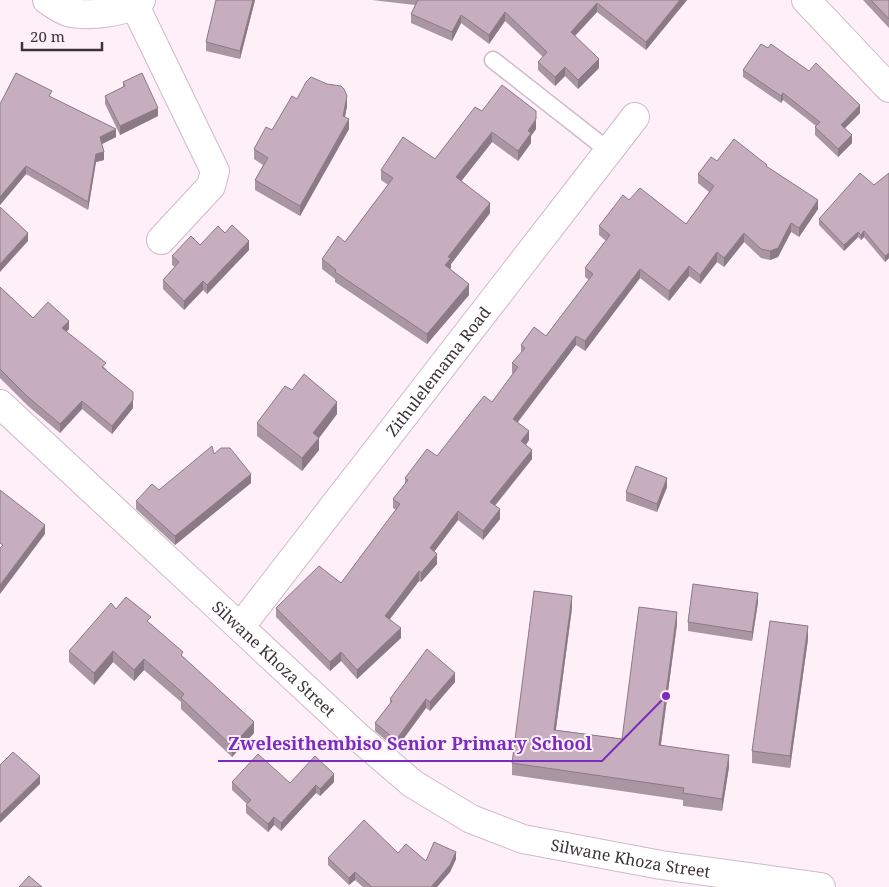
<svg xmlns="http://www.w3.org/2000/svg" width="889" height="887" viewBox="0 0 889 887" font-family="'Noto Serif',serif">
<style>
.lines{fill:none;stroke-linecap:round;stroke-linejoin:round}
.lane-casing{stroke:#d1b9ca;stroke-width:19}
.street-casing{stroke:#d1b9ca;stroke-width:30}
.lane{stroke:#fff;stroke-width:16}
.street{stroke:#fff;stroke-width:28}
.wall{fill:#aa96a3}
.shaded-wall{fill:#8b7a85}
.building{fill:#c6aebe;stroke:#8b7a85}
.labels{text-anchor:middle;stroke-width:4;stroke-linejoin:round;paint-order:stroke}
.street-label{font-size:16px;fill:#3c3239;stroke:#feeff9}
.leader{fill:none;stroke:#7b2cbf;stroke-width:2}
.callout-dot{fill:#7b2cbf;stroke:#feeff9;stroke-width:2}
.callout-label{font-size:18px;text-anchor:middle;font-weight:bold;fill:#7b2cbf;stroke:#feeff9;stroke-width:4;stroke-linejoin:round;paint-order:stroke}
</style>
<rect width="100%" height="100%" fill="#feeff9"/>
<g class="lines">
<!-- lane casing -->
<g class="lane-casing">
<path id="lane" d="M493 60 609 151"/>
</g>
<!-- street casing -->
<g class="street-casing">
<g id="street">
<path d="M47 0C53 4 61 10 68 12 86 17 128 13 141 0"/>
<path d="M806 0 889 88"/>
<path d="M135 6 215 171 211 186 161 240"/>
<path id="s1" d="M0 404 358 737 413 784 471 819 523 839 661 865 821 887"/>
<path id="s2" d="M241 626 635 117"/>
</g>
</g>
<!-- lane -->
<use href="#lane" class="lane"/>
<!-- street -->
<use href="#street" class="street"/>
</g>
<!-- wall -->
<g class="wall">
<path d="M216 0H255L240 59 206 51V42Z"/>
<path d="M372 0H687L646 50 597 12 575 36 599 68 578 89 565 76 555 86 538 70V62L543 57 505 21 489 44 461 23 452 41 411 23V14L415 5Z"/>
<path d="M863 0H889V28Z"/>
<path d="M743 70 860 113 845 128 852 143 838 157 815 135V127L816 126 783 100 781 103 743 77Z"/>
<path d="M123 82 158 116 120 135 105 104V96L123 87Z"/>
<path d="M52 98 116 137 102 144 104 160 96 162 88 210 26 174 0 205V104Z"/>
<path d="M297 99 347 106 345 117 349 129 300 216 255 190V180L263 165 254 159V149L272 130Z"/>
<path d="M482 111 536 129 531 136V143L518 161 492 142 461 181 490 213 451 264 450 269 469 295 427 344 335 282V279L322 269V259L345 242 388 185 381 180V170L435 159Z"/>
<path d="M717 161 767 167 818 209 799 237 791 232 778 257 770 260 761 258 744 242 724 267 717 262 700 284 689 276 669 301 640 278 585 351 576 345 518 422 529 440 526 445 532 459 495 506 500 519 483 540 458 520 434 552 437 564 421 582 419 581 390 619 401 638 357 679 341 661 330 671 276 617V608L341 583 396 510 393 508V499L405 484V478L437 456 492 402 513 373H512V363L521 353V345L546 336 589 280 585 277V268L606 241 599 235V226L629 200 686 224 709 192 698 183V174Z"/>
<path d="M889 173V258L885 262 864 237 861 240 858 237 844 251 819 225V219L874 185Z"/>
<path d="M225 233 249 250 207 294 203 290 184 310 163 289V280L175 267 172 265V256L200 245Z"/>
<path d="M0 287 33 318 69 329 66 332 106 369 133 408 112 434 82 409 60 433 28 406 0 378Z"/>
<path d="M292 390 337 414 319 438V450L302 471 257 436V423Z"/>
<path d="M214 454 251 483 175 545 136 509V501L159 490Z"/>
<path d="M667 487 657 512 626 501V492Z"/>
<path d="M758 602 752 641 688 631V622Z"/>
<path d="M572 608 556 730 622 739 677 624 661 745 729 767 722 811 683 806V800L512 775V763Z"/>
<path d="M116 609 151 624 183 657 254 733 232 757 181 709V702L144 670 134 681 113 662 94 685 69 662V651Z"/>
<path d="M808 639 790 768 752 763V751Z"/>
<path d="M455 682 430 711 426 708 396 749 375 731V723L390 704V699Z"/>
<path d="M232 782 290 783 334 782 320 796 316 793 281 831 274 825 268 832 246 813V805L247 804 232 790Z"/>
<path d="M398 853 426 861 456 859 450 872 437 887H363L355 880 349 885 328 865V858Z"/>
</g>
<!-- shaded-wall -->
<g class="shaded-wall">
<path d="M253 0H255L240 59V51Z"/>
<path d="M680 0H687L646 50V42Z"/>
<path d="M597 3V12L571 40V32Z"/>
<path d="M505 12V21L489 44V35Z"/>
<path d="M461 15V23L452 41V32Z"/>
<path d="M599 59V68L578 89V80Z"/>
<path d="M565 67V76L555 86V77Z"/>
<path d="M783 93V100L781 103V96Z"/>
<path d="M347 96V106L343 126V116Z"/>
<path d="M860 105V113L841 132V125Z"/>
<path d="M158 108V116L120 135V126Z"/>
<path d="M349 119V129L300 216V206Z"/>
<path d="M536 119V129L531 136V143L518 161V151L528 131Z"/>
<path d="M116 129V137L100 145V137Z"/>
<path d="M492 132V142L456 188V177Z"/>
<path d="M852 135V143L838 157V149Z"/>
<path d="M104 152V160L96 162 88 210V202L96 154Z"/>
<path d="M26 166V174L0 205V197Z"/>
<path d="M818 200V209L799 237V228Z"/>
<path d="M490 203V213L451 264V268L445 275V265L448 257Z"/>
<path d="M791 223V232L778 257 770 260V251Z"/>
<path d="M864 231V237L861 240V235Z"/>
<path d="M858 232V237L844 251V245Z"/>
<path d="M28 233V241L0 272V264Z"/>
<path d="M744 233V242L724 267V258Z"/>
<path d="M249 241V250L207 294V285Z"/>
<path d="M717 252V262L700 284V275Z"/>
<path d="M889 253V258L885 262V256Z"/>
<path d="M689 266V276L669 301V291Z"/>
<path d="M640 269V278L585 351V341Z"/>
<path d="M203 281V290L184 310V301Z"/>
<path d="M469 284V295L427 344V334Z"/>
<path d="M69 321V329L62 337V328Z"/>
<path d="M576 336V345L513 428V419Z"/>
<path d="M133 400V408L112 434V426Z"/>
<path d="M82 401V409L60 433V424Z"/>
<path d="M337 402V414L319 438V450L302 471V458L313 433Z"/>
<path d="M529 431V440L521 451V441Z"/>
<path d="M532 450V459L490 511V502Z"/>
<path d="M251 474V483L175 545V536Z"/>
<path d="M667 478V487L657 512V504Z"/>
<path d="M500 509V519L483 540V531Z"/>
<path d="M458 511V520L430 557V548Z"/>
<path d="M45 525V534L0 594V585Z"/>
<path d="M437 554V564L421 582V573Z"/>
<path d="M419 571V581L385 625V616Z"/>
<path d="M758 593V602L752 641V632Z"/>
<path d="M572 596V608L554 742V730Z"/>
<path d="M677 612V624L659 757V745Z"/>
<path d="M808 626V639L790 768V756Z"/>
<path d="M401 628V638L357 679V670Z"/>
<path d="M113 651V662L94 685V673Z"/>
<path d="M341 652V661L330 671V662Z"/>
<path d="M144 659V670L134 681V670Z"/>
<path d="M455 673V682L430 711V702Z"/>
<path d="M426 699V708L396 749V740Z"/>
<path d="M254 722V733L232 757V746Z"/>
<path d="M729 755V767L722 811V799Z"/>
<path d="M334 774V782L320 796V789Z"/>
<path d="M40 776V784L0 823V815Z"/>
<path d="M316 785V793L281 831V823Z"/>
<path d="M274 817V825L268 832V824Z"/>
<path d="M456 852V859L450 872 437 887H431Z"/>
<path d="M355 872V880L349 885V878Z"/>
</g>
<!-- building -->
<g class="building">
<path d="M216 0H253L240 51 206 42Z"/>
<path d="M418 0H680L646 42 597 3 571 32 599 59 578 80 565 67 555 77 538 62 547 52 505 12 489 35 461 15 452 32 411 14Z"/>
<path d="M871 0H889V19Z"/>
<path d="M761 44 768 48 771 44 809 71 816 63 860 105 841 125 852 135 838 149 815 127 820 122 783 93 781 96 743 70Z"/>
<path d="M16 73 52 91 49 96 116 129 100 137 104 152 96 154 88 202 26 166 0 197V104Z"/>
<path d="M142 73 158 108 120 126 105 96 125 86 123 82Z"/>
<path d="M311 77 327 84 341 86 344 89 347 96 343 116 349 119 300 206 255 180 268 158 254 149 266 127 272 130 292 96 297 99 306 82Z"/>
<path d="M502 85 536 111V119L528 131 531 133 518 151 492 132 456 177 490 203 448 257 451 258 445 265 469 284 427 334 335 272 336 270 322 259 338 236 345 242 393 178 381 170 403 137 435 159 475 107 482 111Z"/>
<path d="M734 139 767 165 766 166 818 200 799 228 791 223 778 248 770 251 761 249 744 233 724 258 717 252 700 275 689 266 669 291 640 269 585 341 576 336 513 419 529 431 521 441 532 450 490 502 500 509 483 531 458 511 430 548 437 554 421 573 419 571 385 616 401 628 357 670 341 652 330 662 276 608 319 566 341 583 400 504 393 499 408 480 405 478 427 449 437 456 484 396 492 402 518 367 512 363 525 348 521 345 534 327 546 336 593 274 585 268 610 235 599 226 623 195 629 200 640 188 686 224 714 186 698 174 711 157 717 161Z"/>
<path d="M860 173 874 185 889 173V253L885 256 864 231 861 235 858 232 844 245 819 219Z"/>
<path d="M0 207 28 233 0 264Z"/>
<path d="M232 225 249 241 207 285 203 281 184 301 163 280 179 262 172 256 191 236 200 245 218 226 225 233Z"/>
<path d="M0 287 33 318 48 302 69 321 62 328 106 363 102 367 133 392V400L112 426 82 401 60 424 28 397 0 369Z"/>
<path d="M304 374 337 402 313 433 319 438 302 458 257 423 285 386 292 390Z"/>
<path d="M212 446 214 454 221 448H230L251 474 175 536 136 501 152 484 159 490Z"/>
<path d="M636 466 667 478 657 504 626 492Z"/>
<path d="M0 490 45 525 0 585V548L3 545 0 543Z"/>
<path d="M693 584 758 593 752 632 688 622Z"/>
<path d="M534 591 572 596 554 730 622 739 639 607 677 612 659 745 729 755 722 799 683 793 684 788 512 763Z"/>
<path d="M126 597 151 617 147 621 183 652 181 655 254 722 232 746 181 698 184 694 144 659 134 670 113 651 94 673 69 651 111 603 116 609Z"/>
<path d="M770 621 808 626 790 756 752 751Z"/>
<path d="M427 649 455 673 430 702 426 699 396 740 375 723 392 701 390 699Z"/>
<path d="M13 752 40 776 0 815V765Z"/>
<path d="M258 754 290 783 315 756 334 774 320 789 316 785 281 823 274 817 268 824 246 805 251 800 232 782Z"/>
<path d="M364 820 398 853 406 844 426 861 434 842 456 852 450 865 431 887H372L355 872 349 878 328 858Z"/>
<path d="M29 876 42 887H19Z"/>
</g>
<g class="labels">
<!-- street labels -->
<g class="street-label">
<text dy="6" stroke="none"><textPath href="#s2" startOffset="322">Zithulelemama Road</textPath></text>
<text dy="6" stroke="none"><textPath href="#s1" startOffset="374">Silwane Khoza Street</textPath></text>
<text dy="6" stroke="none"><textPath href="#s1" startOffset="794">Silwane Khoza Street</textPath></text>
</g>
</g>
<!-- callouts -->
<path class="leader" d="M666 696L602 761H218"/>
<circle class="callout-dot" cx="666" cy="696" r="5"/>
<g class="callout-label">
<text x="410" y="750">Zwelesithembiso Senior Primary School</text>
</g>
<!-- scale -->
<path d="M22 42v8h80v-8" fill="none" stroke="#3c3239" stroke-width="2.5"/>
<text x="30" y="42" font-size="15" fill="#3c3239" stroke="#feeff9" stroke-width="4" paint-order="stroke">20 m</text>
</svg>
